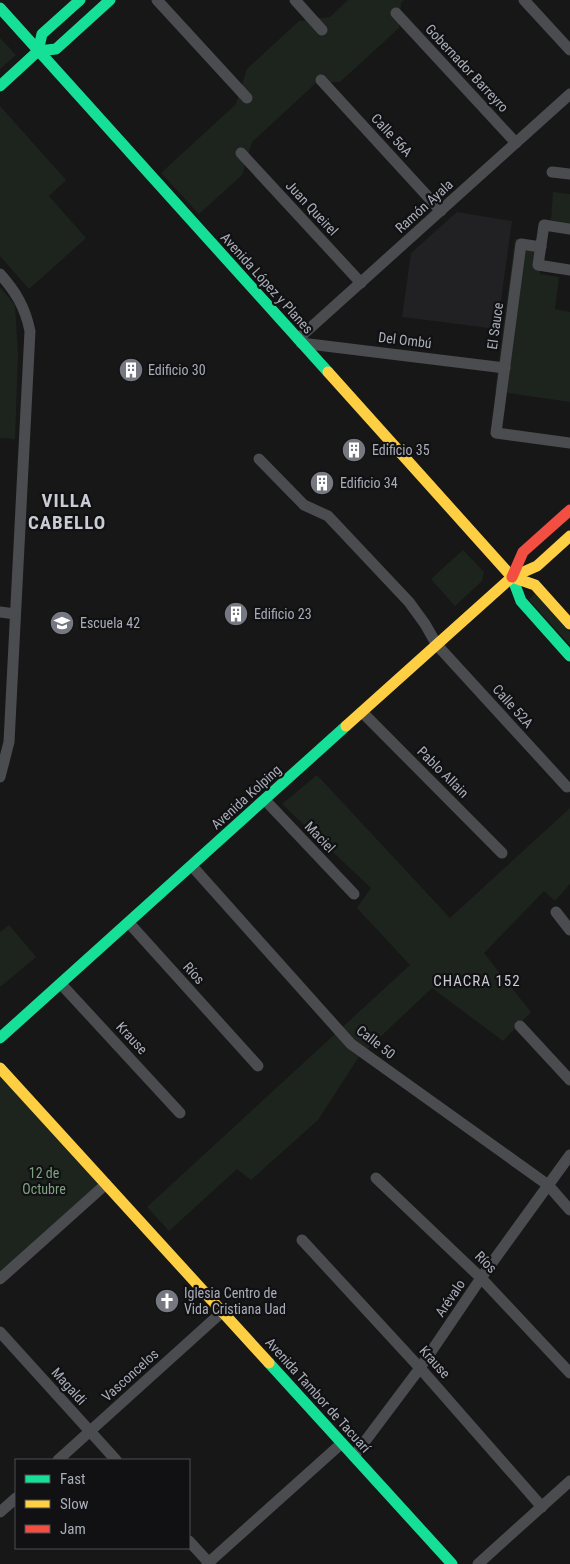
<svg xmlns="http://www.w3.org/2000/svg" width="570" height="1564" viewBox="0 0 570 1564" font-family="'Roboto Condensed',sans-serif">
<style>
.built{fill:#212123}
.green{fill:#1d241e}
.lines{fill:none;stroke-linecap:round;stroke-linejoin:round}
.street{stroke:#4b4c50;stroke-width:11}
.fast{stroke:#16e098;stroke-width:11}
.slow{stroke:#ffcf43;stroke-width:11}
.jam{stroke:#f24e42;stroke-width:11}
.labels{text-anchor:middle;stroke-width:4.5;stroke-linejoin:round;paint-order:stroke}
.street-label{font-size:14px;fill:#a8adb8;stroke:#111113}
.poi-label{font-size:14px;fill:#a8adb8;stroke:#111113;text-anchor:start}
.park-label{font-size:14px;fill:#7fa381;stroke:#111113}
.neighbourhood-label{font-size:15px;letter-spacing:1px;fill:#c9ccd4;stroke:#111113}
.district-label{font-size:19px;font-weight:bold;letter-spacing:1px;fill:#c9ccd4;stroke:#111113}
</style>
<rect width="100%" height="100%" fill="#171717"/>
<!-- built -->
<path class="built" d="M457 212 512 221 497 329 402 317 411 253Z"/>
<!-- green -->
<g class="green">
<path d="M348 0H404L401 3 399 28 340 82 316 83 252 142 242 175 199 214 161 173 236 104 247 69 299 21 330 17Z"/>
<path d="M0 38 16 55 0 69Z"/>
<path d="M0 106 66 180 49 196 86 238 29 289 0 256Z"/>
<path d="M553 192 570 194V223L551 220Z"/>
<path d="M515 239 544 243 540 274 559 277 555 309 570 312V402L495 391Z"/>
<path d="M0 287 15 305 18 355 15 439 0 438Z"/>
<path d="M463 550 484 572 482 581 455 606 431 579Z"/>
<path d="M535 593 570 632V645L529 600Z"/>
<path d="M317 775 450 918 570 808V884L555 901 544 891 484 953 531 1012 503 1041 432 988 358 1058 318 1120 251 1180 237 1169 169 1231 147 1207 410 965 357 908 371 888 282 804Z"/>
<path d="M9 925 36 957 0 987V932Z"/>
<path d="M0 1068 106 1184 0 1279Z"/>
</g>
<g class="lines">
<!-- street -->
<g class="street">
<path d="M157 0 247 98"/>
<path d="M295 0 322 30"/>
<path d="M524 0 570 50"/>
<path d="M396 13 516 143"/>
<path d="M321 80 441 211"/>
<path d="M241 153 361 283"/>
<path d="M552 172 570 174"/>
<path d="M570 229 544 225 538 265 570 270"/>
<path d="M541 247 521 244 496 433 570 443"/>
<path d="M0 274C16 292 25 307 30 331L9 742 0 777"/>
<path d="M298 339 570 94"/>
<path d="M301 343 505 368"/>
<path d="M259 459 304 505 328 516 409 602 425 624 437 645 567 787"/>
<path d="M0 612 15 614"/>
<path d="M362 712 502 853"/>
<path d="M265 800 354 894"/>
<path d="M192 866 351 1044 548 1185 570 1210"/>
<path d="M556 912 570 930"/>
<path d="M129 923 258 1066"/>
<path d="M61 984 180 1113"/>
<path d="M520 1026 570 1080"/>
<path d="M376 1178 481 1278 570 1373"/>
<path d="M302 1240 420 1368 542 1507"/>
<path d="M0 1279 106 1184"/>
<path d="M0 1332 116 1460"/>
<path d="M354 1456 420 1368 481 1278 570 1155"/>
<path d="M58 1460 222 1312"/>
<path d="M0 1512 16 1498"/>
<path d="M189 1541 210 1564"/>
<path d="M207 1564 342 1443"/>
<path d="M478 1564 570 1481"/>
</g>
<!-- fast -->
<g class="fast">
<path d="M0 8 328 372"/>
<path d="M38 51 56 49 110 0"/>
<path d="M0 86 38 51 42 34 80 0"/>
<path d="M512 577 521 601 570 656"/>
<path d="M0 1038 346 726"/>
<path d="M269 1363 452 1564"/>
</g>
<!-- slow -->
<g class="slow">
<path d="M328 372 512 577"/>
<path d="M512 577 535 585 570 624"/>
<path d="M346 726 512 577 537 566 570 536"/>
<path d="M0 1068 269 1363"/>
</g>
<!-- jam -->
<path class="jam" d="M512 577 523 552 570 510"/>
</g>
<!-- icons -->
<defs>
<g id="building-disc" transform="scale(1.25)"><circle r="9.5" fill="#757880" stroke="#111113"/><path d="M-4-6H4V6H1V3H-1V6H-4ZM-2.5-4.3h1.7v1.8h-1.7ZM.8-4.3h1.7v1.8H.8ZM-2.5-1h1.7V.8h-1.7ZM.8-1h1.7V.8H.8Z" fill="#fff"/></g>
<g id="school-disc" transform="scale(1.25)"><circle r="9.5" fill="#757880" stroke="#111113"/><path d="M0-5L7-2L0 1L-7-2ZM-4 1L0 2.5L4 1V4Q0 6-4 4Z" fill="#fff"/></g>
<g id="church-disc" transform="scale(1.25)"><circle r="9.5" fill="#757880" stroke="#111113"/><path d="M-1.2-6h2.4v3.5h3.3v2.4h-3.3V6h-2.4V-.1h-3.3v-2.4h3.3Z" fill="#fff"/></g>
</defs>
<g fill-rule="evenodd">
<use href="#building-disc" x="131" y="370"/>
<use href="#building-disc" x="354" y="450"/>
<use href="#building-disc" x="322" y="483"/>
<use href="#building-disc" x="236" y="614"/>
<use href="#school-disc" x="62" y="623"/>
<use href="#church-disc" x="167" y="1301"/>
</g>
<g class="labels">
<!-- street labels -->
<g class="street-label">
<text transform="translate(467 68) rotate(47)" y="5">Gobernador Barreyro</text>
<text transform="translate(392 135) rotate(47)" y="5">Calle 56A</text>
<text transform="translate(424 206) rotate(-42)" y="5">Ramón Ayala</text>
<text transform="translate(312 208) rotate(47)" y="5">Juan Queirel</text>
<text transform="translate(267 283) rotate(48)" y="5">Avenida López y Planes</text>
<text transform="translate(495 326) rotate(-82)" y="5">El Sauce</text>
<text transform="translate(405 340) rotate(7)" y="5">Del Ombú</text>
<text transform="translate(513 706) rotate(48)" y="5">Calle 52A</text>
<text transform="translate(443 772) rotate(45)" y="5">Pablo Allain</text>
<text transform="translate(246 797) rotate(-42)" y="5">Avenida Kolping</text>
<text transform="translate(320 837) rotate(46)" y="5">Maciel</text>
<text transform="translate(194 973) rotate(48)" y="5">Ríos</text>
<text transform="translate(132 1038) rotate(47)" y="5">Krause</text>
<text transform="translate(376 1042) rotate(38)" y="5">Calle 50</text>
<text transform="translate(486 1262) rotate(45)" y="5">Ríos</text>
<text transform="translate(450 1298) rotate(-56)" y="5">Arévalo</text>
<text transform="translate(435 1362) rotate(48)" y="5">Krause</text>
<text transform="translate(130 1375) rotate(-42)" y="5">Vasconcelos</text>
<text transform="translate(69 1386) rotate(48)" y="5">Magaldi</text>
<text transform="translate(318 1395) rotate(48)" y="5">Avenida Tambor de Tacuarí</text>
</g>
<!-- poi labels -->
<g class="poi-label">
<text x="148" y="375">Edificio 30</text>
<text x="372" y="455">Edificio 35</text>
<text x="340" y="488">Edificio 34</text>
<text x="254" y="619">Edificio 23</text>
<text x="80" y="628">Escuela 42</text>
<text x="184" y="1298">Iglesia Centro de<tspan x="184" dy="16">Vida Cristiana Uad</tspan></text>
</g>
<!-- park labels -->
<g class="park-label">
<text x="44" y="1178">12 de<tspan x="44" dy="16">Octubre</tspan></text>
</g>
<!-- neighbourhood labels -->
<g class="neighbourhood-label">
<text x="477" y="986">CHACRA 152</text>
</g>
<!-- district labels -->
<g class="district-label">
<text x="67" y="507">VILLA<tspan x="67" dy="22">CABELLO</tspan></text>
</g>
</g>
<!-- legend -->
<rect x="15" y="1459" width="175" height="90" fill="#111113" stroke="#4d4f55"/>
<rect x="25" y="1475" width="25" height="8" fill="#16e098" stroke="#4d4f55"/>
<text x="60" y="1484" font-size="15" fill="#a8adb8">Fast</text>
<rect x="25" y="1500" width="25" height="8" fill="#ffcf43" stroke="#4d4f55"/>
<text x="60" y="1509" font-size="15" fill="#a8adb8">Slow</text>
<rect x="25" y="1525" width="25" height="8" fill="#f24e42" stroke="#4d4f55"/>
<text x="60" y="1534" font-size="15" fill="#a8adb8">Jam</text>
</svg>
